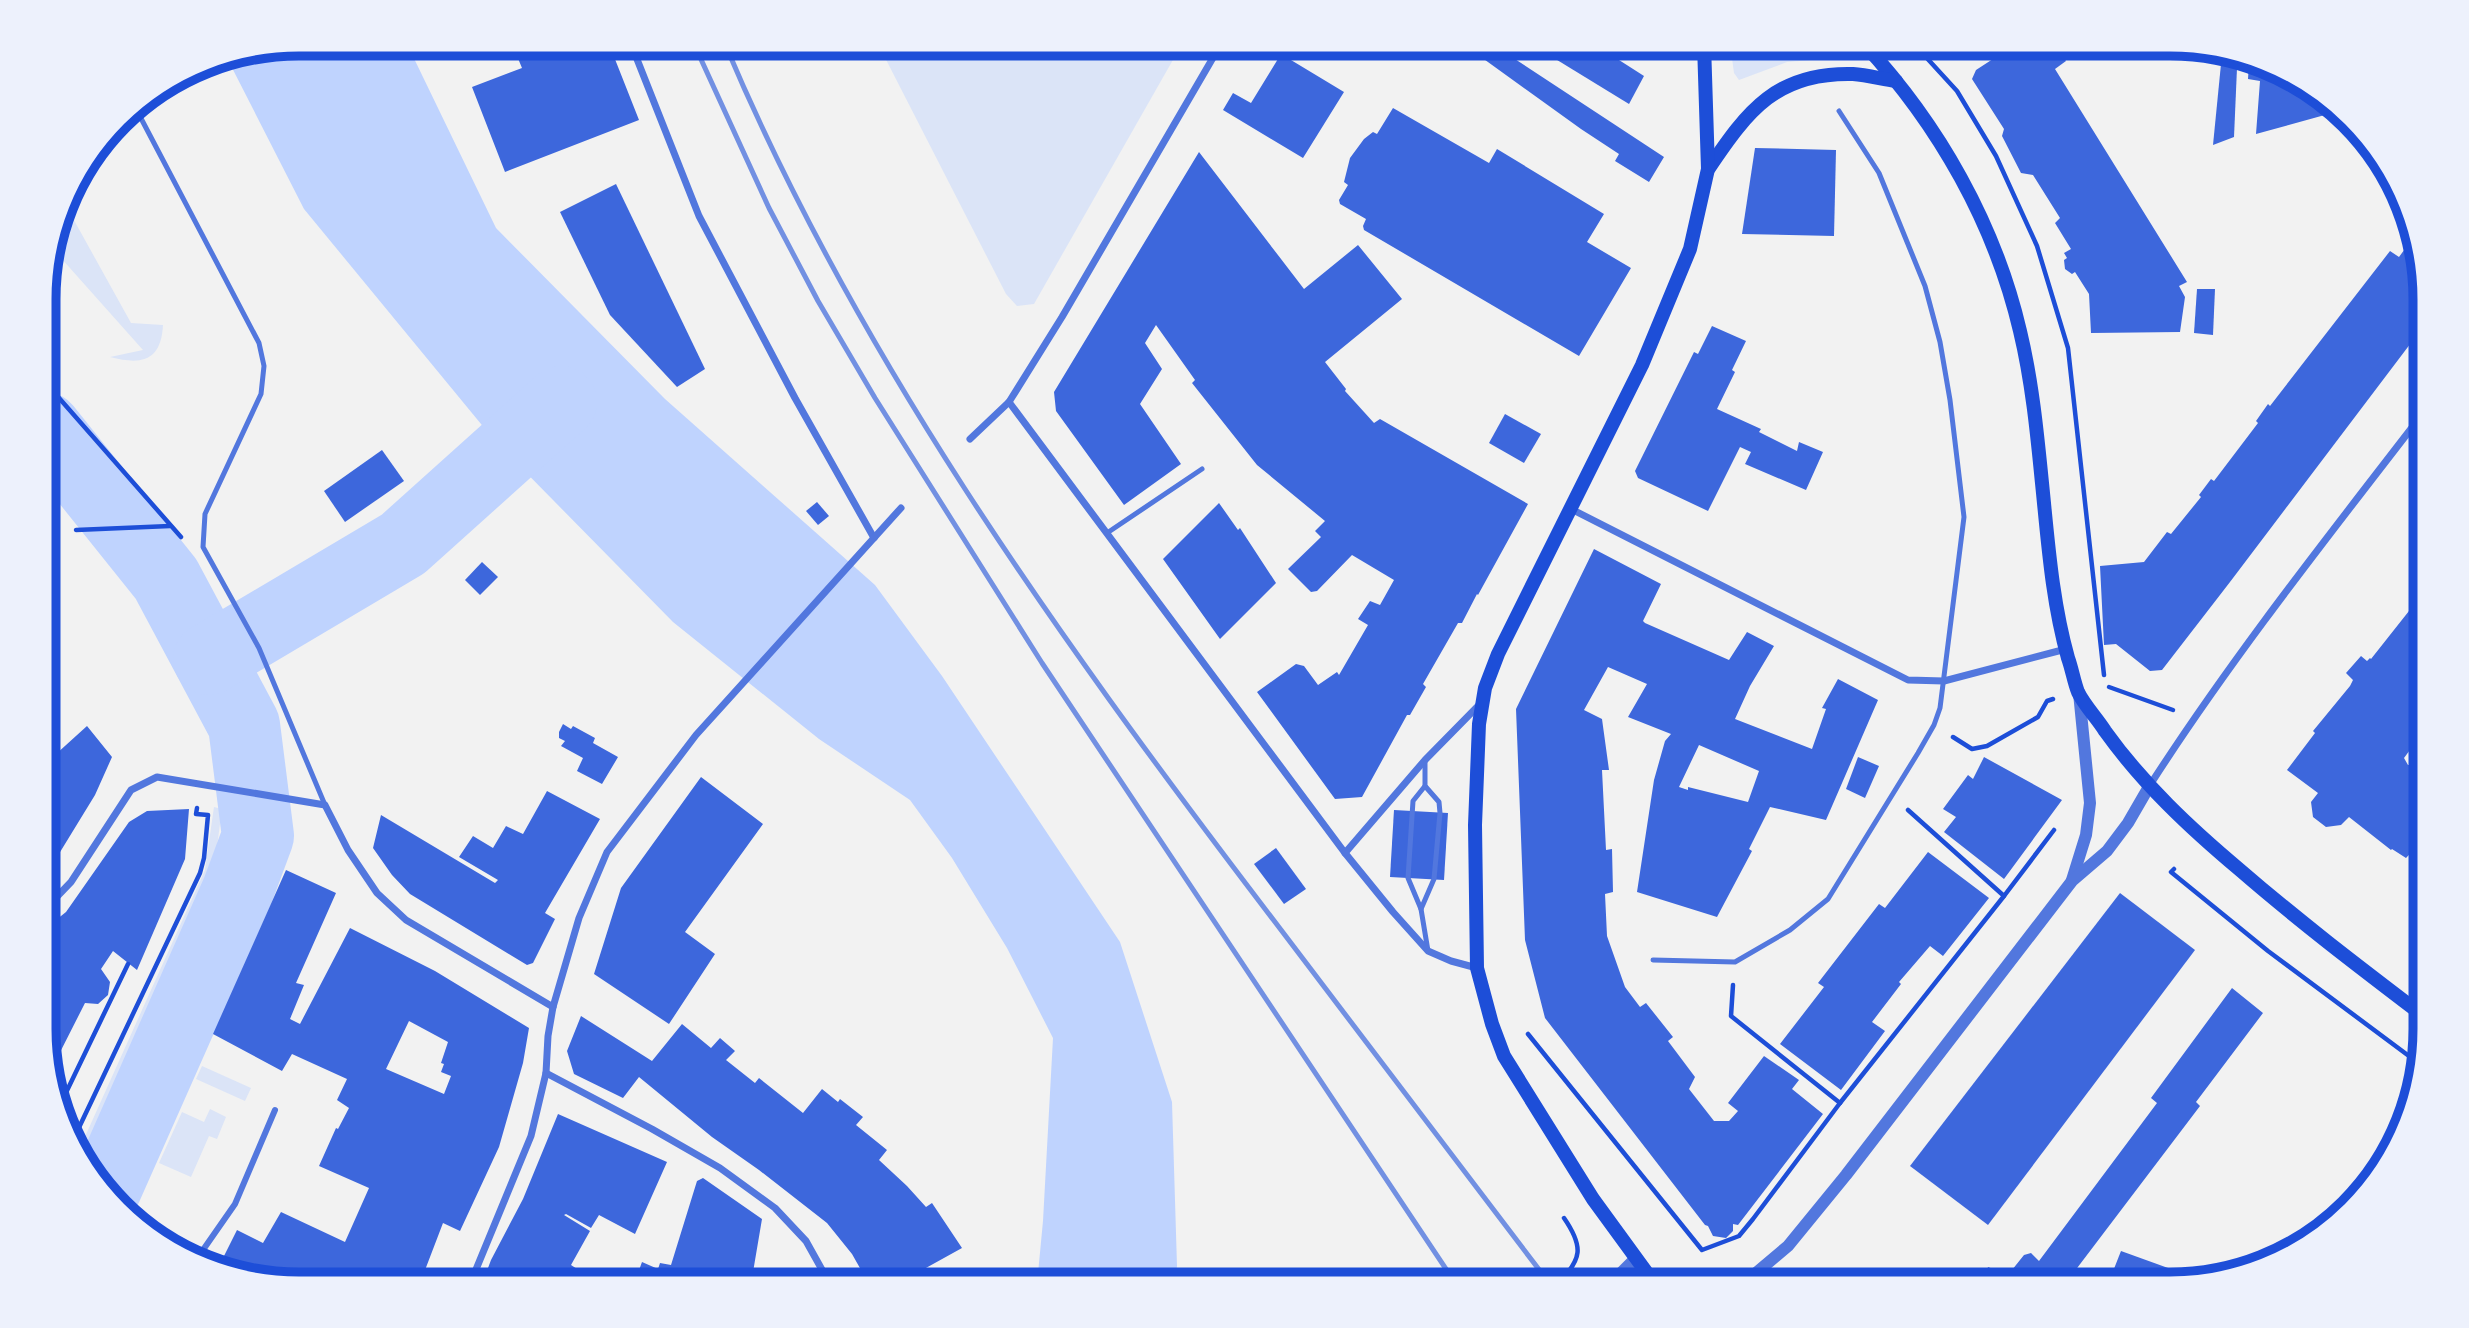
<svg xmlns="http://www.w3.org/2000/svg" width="2469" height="1328" viewBox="0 0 2469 1328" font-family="Arial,sans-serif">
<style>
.green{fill:#dbe4f7}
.water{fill:#bfd3fe}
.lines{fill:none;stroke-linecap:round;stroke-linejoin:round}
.river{stroke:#bfd3fe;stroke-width:72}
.building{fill:#3d67dc;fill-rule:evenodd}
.path{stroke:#1d4ed8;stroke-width:4.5}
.service{stroke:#5277de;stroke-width:5}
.pedestrian{stroke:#5277de;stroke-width:6}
.minor{stroke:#5277de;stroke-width:7}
.tertiary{stroke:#5277de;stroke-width:12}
.secondary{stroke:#1d4ed8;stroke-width:14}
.rail{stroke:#7290e2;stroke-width:5}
.rim{fill:none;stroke:#1d4ed8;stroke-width:9}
</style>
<rect width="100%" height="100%" fill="#f2f2f2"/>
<!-- green -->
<g class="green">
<path d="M878 44H1182L1034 304 1017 306 1006 294Z"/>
<path d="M1730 44H1833L1839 55 1836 58 1787 62 1739 80 1734 73Z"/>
<path d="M65 204 131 323 163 325C161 362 141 365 110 357L143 350 53 249Z"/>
<path d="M214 807 222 809 214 869 87 1170 79 1150 205 870Z"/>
<path d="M202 1066 251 1088 245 1101 196 1079Z"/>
<path d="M210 1109 226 1117 217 1139 209 1136 191 1177 159 1163 182 1112 204 1122Z"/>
</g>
<!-- water -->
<path class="water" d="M299 44H407L496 228 665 399 875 585 942 676 1120 942 1172 1102 1177 1266 1175 1284H1037L1043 1221 1053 1038 1007 948 952 858 910 800 819 739 673 622 495 441 304 209 227 58Z"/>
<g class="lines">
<!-- river -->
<g class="river">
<path d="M45 428 166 579 244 725 258 836 238 890 106 1188"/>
<path d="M209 659 403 544 561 402"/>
</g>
</g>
<!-- building -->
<g class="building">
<path d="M512 44H609L639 120 505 172 472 87 522 68Z"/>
<path d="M1463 44H1492L1664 157 1649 182 1615 161 1619 154 1581 129Z"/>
<path d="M1531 44H1594L1644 76 1629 104Z"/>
<path d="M2016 44H2055L2066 61 2055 69 2187 282 2179 286 2185 297 2180 332 2091 333 2089 294 2075 272 2072 274 2065 269 2064 260 2067 258 2064 253 2071 249 2055 223 2060 218 2033 175 2021 173 2002 136 2004 129 1972 79 1976 70Z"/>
<path d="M1281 54 1344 92 1303 158 1223 110 1233 93 1251 103Z"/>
<path d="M2249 62 2283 70 2332 113 2256 134 2260 81 2248 79Z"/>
<path d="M2221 64 2237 68 2234 137 2213 145Z"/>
<path d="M1393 108 1489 163 1497 149 1604 214 1587 242 1631 268 1579 356 1364 230 1363 226 1366 219 1340 204 1339 200 1348 185 1344 182 1350 158 1364 139 1373 132 1377 134Z"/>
<path d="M1755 148 1836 150 1834 236 1742 234Z"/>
<path d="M1199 152 1304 289 1358 245 1402 299 1325 362 1346 389 1345 391 1374 423 1380 419 1528 504 1478 595 1477 594 1462 623H1458L1423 684 1426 687 1410 715H1407L1362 797 1335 799 1257 692 1296 664 1304 666 1318 685 1337 672 1339 675 1368 625 1358 619 1370 601 1380 605 1394 580 1352 555 1317 591 1311 592 1288 569 1321 537 1315 531 1325 521 1257 465 1192 383 1195 380 1156 325 1145 343 1162 369 1140 404 1181 464 1124 505 1056 411 1054 392Z"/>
<path d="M616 184 705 369 677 387 610 315 560 212Z"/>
<path d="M2413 238 2423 266V327L2230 582 2162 670 2150 671 2116 644 2104 645 2100 566 2144 562 2167 532 2171 534 2201 497 2199 495 2211 479 2214 481 2258 423 2256 421 2268 404 2270 406 2390 251 2399 257Z"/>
<path d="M2197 289H2215L2213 335 2194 333Z"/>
<path d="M1712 326 1746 341 1732 370 1735 372 1717 409 1761 429 1759 432 1797 451 1799 442 1823 452 1806 490 1745 464 1751 452 1740 447 1708 511 1638 478 1635 471 1694 352 1698 354Z"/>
<path d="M1505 414 1541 434 1524 463 1489 443Z"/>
<path d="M382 450 404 481 345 522 324 491Z"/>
<path d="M817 502 829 516 818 525 806 511Z"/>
<path d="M1219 503 1238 530 1240 528 1276 583 1220 639 1163 559Z"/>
<path d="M1594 549 1661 584 1643 621 1645 623 1729 660 1747 632 1774 646 1750 686 1735 719 1812 749 1826 709 1822 708 1838 679 1878 700 1826 820 1770 807 1749 849 1752 851 1717 917 1637 892 1654 780 1665 741 1671 734 1628 717 1647 684 1608 667 1584 710 1602 719 1609 770H1602L1606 850 1612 849 1613 892 1605 894 1607 936 1625 987 1640 1007 1646 1003 1673 1037 1668 1041 1695 1077 1689 1089 1714 1121H1729L1738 1111 1728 1103 1764 1056 1799 1080 1792 1089 1823 1114 1738 1225 1733 1224V1231L1726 1238 1713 1236 1708 1226 1705 1225 1545 1018 1525 940 1516 709ZM1699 745 1759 771 1748 802 1688 787V790L1679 787Z"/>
<path d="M482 562 498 577 480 595 465 580Z"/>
<path d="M2424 592V731L2404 758 2408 765H2413L2425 773V838L2406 858 2392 849 2391 850 2349 817 2341 825 2326 827 2313 817 2311 802 2318 793 2287 770 2315 733 2313 731 2350 686 2353 680 2346 673 2361 656 2367 661 2370 658 2371 659Z"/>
<path d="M563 724 571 729 573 726 595 738 593 743 618 757 602 784 577 771 583 758 561 746 565 741 559 738V732Z"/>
<path d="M87 726 112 757 95 795 46 875 45 744 55 755Z"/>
<path d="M1858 757 1879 766 1865 798 1846 789Z"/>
<path d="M1984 757 2062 800 2004 879 1944 832 1956 817 1943 809 1968 775 1973 779Z"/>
<path d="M701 777 763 824 685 932 715 954 669 1024 594 974 621 888Z"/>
<path d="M547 791 600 819 545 913 555 919 533 963 527 965 410 894 392 875 373 848 381 815 495 883 498 880 459 857 473 836 493 848 506 826 523 834Z"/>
<path d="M189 809 185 859 137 970 113 951 101 969 110 982 108 995 98 1004 85 1003 50 1072 46 1063V928L66 912 129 822 147 811Z"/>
<path d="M1394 810 1448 813 1444 880 1390 877Z"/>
<path d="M1276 848 1306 889 1284 904 1254 864Z"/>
<path d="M1928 852 1989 898 1943 956 1930 946 1899 982 1901 984 1872 1022 1885 1031 1841 1090 1780 1044 1824 987 1818 983 1879 904 1885 908Z"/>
<path d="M286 870 336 893 296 983 304 985 290 1019 300 1024 350 928 435 971 529 1028 523 1063 499 1147 460 1231 443 1223 422 1278 437 1284H299L244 1271 222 1260 237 1230 263 1243 281 1212 345 1242 369 1188 319 1166 336 1128 338 1129 349 1108 337 1100 347 1079 292 1054 282 1071 213 1034ZM409 1021 448 1042 441 1063 444 1064 441 1072 451 1076 444 1094 386 1069Z"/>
<path d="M2120 893 2195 950 1988 1225 1910 1166Z"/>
<path d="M2232 988 2263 1013 2196 1102 2200 1106 2065 1284H1983L1988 1267 2008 1275 2024 1255 2031 1253 2039 1261 2157 1103 2151 1098Z"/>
<path d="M581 1016 652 1061 682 1024 711 1048 720 1038 735 1051 726 1060 755 1083 759 1078 803 1113 822 1089 838 1102 840 1099 863 1117 856 1125 887 1150 879 1160 907 1186 926 1207 932 1203 962 1248 897 1284H869L852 1254 827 1223 759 1170 712 1137 639 1077 623 1098 574 1074 567 1051Z"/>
<path d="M558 1114 667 1162 635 1234 599 1215 591 1228 566 1214 564 1215 590 1231 571 1265 588 1276 583 1284H482L491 1260 523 1199Z"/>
<path d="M703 1178 762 1219 751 1284H634L642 1262 658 1269 660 1263 671 1265 697 1181Z"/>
<path d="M2121 1251 2193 1277 2191 1282 2108 1284Z"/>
</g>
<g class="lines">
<!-- path -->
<g class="path">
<path d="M1914 44 1957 91 1996 156 2037 246 2068 348 2104 675"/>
<path d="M45 382 181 537"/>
<path d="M76 530 170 526"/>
<path d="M2109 687 2173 710"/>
<path d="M1953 737 1972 749 1987 746 2038 717 2047 701 2053 699"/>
<path d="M2174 869 2171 872 2268 951 2417 1062"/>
<path d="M2004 896 2054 830"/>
<path d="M1733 985 1731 1016 1840 1103"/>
<path d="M1528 1034 1702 1250 1739 1236 1753 1219 1840 1103 2004 896 1908 810"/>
<path d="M61 1103 128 964"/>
<path d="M74 1138 200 873 204 858 208 815 196 814 197 808"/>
<path d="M1558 1284C1582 1259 1584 1247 1564 1218"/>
</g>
<!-- service -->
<g class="service">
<path d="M134 105 259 343 264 366 261 394 205 514 203 547 259 648 325 805"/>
<path d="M1107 533 1202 469"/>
<path d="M1425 760V786L1439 802 1440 813 1434 879 1421 909 1428 951"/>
<path d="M1421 909 1408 878 1413 801 1425 786"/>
<path d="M1653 960 1735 962 1790 930 1828 899 1918 753 1934 725 1940 708 1964 517 1950 400 1940 342 1925 286 1879 173 1839 111"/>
</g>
<!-- pedestrian -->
<path class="pedestrian" d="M196 1260 235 1204 275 1110"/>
<!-- minor -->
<g class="minor">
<path d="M631 44 699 216 795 398 874 538"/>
<path d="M1009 402 1345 853 1393 912 1428 951 1451 961 1477 968"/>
<path d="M970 439 1009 402 1062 317 1221 44"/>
<path d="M1571 509 1908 680 1944 681 2066 649"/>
<path d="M2150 785C2233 656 2330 534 2424 412"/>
<path d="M1345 853 1425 760 1481 703"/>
<path d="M46 908 71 882 131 790 157 777 325 805 348 850 377 893 406 920 553 1007"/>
<path d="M546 1073 652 1129 720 1168 775 1208 806 1241 830 1284"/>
<path d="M470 1284 531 1136 546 1073 548 1036 553 1007 579 918 607 852 696 735 901 508"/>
</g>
<!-- tertiary -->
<g class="tertiary">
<path d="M2072 880 2086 835 2090 803 2079 693"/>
<path d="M1610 1284 1636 1258"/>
<path d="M1743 1284 1788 1246 1846 1175 2072 881 2107 851 2128 823 2150 785"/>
</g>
<!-- secondary -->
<g class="secondary">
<path d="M1864 44C1939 125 1995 224 2020 331 2032 381 2037 432 2042 483 2048 542 2052 601 2068 658 2072 669 2074 682 2078 692 2084 705 2097 718 2105 731 2143 784 2190 828 2240 870 2300 922 2362 969 2425 1017"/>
<path d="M1709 168C1748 110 1777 72 1853 74 1867 75 1882 79 1896 81"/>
<path d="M1655 1284 1593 1199 1504 1056 1492 1024 1477 968 1475 825 1479 724 1485 688 1498 654 1642 365 1690 249 1708 169 1704 44"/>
</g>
<!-- rail -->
<g class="rail">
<path d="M694 44 769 208 818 301 875 398 1042 663 1456 1284"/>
<path d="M725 44C856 355 1056 634 1259 901 1356 1029 1453 1156 1550 1284"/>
</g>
</g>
<!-- crop -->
<path d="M0 0H2469V1328H0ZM299 56H2170A243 243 0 0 1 2413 299V1029A243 243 0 0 1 2170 1272H299A243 243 0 0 1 56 1029V299A243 243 0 0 1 299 56Z" fill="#edf1fc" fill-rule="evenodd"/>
<path class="rim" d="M299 56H2170A243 243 0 0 1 2413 299V1029A243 243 0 0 1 2170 1272H299A243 243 0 0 1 56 1029V299A243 243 0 0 1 299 56Z"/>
</svg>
